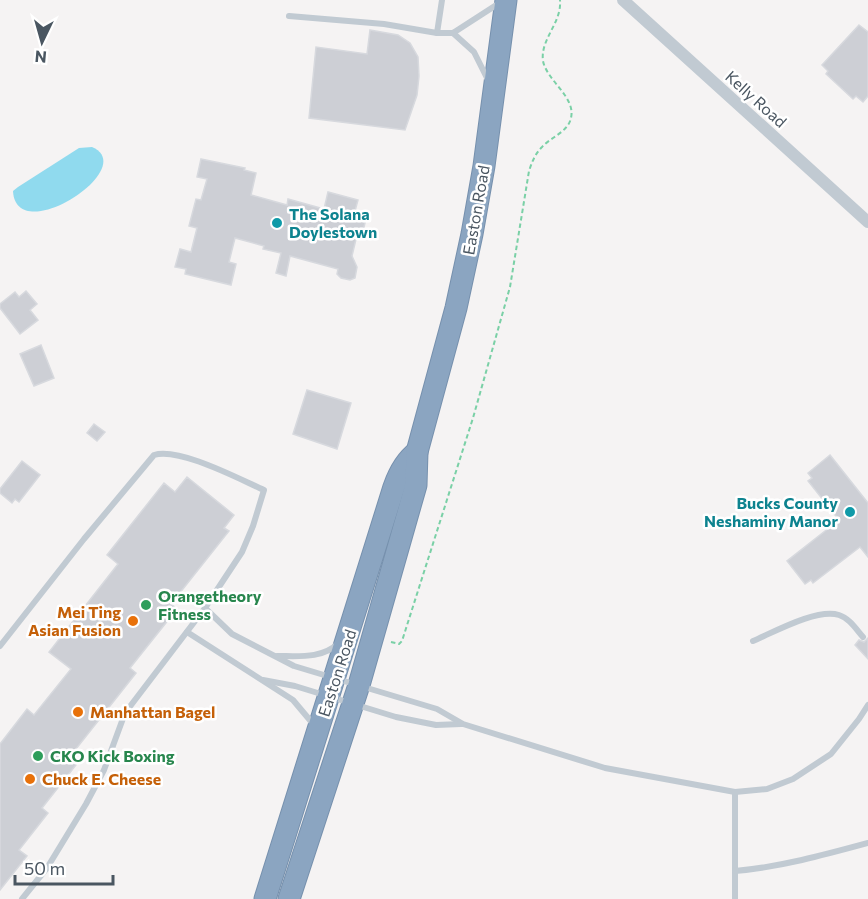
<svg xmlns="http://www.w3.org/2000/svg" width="868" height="899" viewBox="0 0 868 899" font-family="Commissioner,sans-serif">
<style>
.water{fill:#90daee}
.building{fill:#cdcfd5;stroke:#d7d9de;stroke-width:1.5}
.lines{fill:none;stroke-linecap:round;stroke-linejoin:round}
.highway-casing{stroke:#7690ad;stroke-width:23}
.path{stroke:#7ad0a6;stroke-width:2;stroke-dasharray:4.5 3;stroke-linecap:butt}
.lane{stroke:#c1cad2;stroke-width:6}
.street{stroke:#c1cad2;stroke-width:12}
.highway{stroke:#8ba5c1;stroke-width:21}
.culture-dot{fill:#0f9aa8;stroke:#fff;stroke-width:2}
.leisure-dot{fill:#2e9e5b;stroke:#fff;stroke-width:2}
.food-dot{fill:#e8710a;stroke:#fff;stroke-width:2}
.labels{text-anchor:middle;stroke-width:5;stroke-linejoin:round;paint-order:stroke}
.street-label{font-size:16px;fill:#4a5661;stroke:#fff}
.culture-label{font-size:16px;font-weight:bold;fill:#0d838f;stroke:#fff;text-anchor:start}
.leisure-label{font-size:16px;font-weight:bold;fill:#27864d;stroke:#fff;text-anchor:start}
.food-label{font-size:16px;font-weight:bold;fill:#c56008;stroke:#fff;text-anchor:start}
</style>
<rect width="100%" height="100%" fill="#f5f3f3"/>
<!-- water -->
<path class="water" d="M92 147C141 168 16 249 13 191L18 187 79 148Z"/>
<!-- building -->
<g class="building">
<path d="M859 25 868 32V96L863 102 856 96 853 99 826 74 828 71 822 65Z"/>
<path d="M370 30 398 35 410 43 418 57 419 76 417 95 405 130 309 118 316 47 367 54Z"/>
<path d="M201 159 245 168 244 170 256 173 251 195 287 205 288 199 324 209 328 192 358 200 355 211 367 214 362 236 357 235 352 256 357 267 355 278 350 280 341 278 337 274 338 269 290 256 286 276 276 273 281 253 263 249 264 246 235 238 229 262 236 264 231 285 185 274 186 269 175 267 180 249 191 252 197 228 189 226 196 199 201 200 207 179 197 177Z"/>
<path d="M26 291 37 304 30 310 38 320 20 334 0 308V304L15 292 19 297Z"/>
<path d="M41 345 54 378 34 386 20 354Z"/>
<path d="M307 390 351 403 337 449 293 434Z"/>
<path d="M94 424 105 432 97 441 87 433Z"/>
<path d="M830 455 868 503V557L860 547 813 583 811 580 805 584 787 561 839 520 808 481 812 478 808 473Z"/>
<path d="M22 461 40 475 19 502 15 499 12 503 0 493V489Z"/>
<path d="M187 477 234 515 224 528 229 531 171 604 177 609 130 668 136 673 68 759 76 765 42 808 48 813 19 850 27 856 0 890V744L27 709 34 715 71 669 49 652 118 564 107 555 164 483 175 492Z"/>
<path d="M868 638V659L855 645 859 640 864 642Z"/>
</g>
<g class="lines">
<!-- highway casing -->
<g class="highway-casing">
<g id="highway">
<path d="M265 899 394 487C399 473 405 461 417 452"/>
<path d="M289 899 359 685 416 485 417 452 456 308 472 234 484 166 506 0"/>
</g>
</g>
<!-- path -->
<path class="path" d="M391 642 399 644 402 641 473 418 510 287 529 171C532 162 535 154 542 147 551 137 568 132 571 118 576 97 547 81 543 61 540 39 562 23 560 0"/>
<!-- lane -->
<g class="lane">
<path d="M289 16 384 24 437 33H453L501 2"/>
<path d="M437 33 442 0"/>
<path d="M453 33 474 52 489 82"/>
<path d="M205 608 232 634 294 666 437 709 463 724 605 768 735 792 767 789 793 779 831 754 859 719 868 705"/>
<path d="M187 632 293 700 314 725"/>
<path d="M753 641C774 632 817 608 839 615 849 618 856 629 863 637"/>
<path d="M0 646 84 539 154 455C179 447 239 479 264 490L253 526 242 552 205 608 125 713 104 770 86 804 47 868 22 899"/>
<path d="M277 656C299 656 322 659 339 643"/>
<path d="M263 680 295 686 396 717 436 725 461 724"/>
<path d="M735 792V899"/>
<path d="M735 871C780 867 824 855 868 843"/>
</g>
<!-- street -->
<path class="street" d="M623 0 868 222"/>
<!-- highway -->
<use href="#highway" class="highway"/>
</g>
<!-- markers -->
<g class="culture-dot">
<circle cx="277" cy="223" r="6"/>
<circle cx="850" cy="512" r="6"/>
</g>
<g class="leisure-dot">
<circle cx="146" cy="605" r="6"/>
<circle cx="38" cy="756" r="6"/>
</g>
<g class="food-dot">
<circle cx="133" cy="621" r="6"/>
<circle cx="78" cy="712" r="6"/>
<circle cx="30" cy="779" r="6"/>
</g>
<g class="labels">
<!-- street labels -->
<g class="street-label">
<text transform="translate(756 99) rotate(42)" y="6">Kelly Road</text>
<text transform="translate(476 210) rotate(-80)" y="6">Easton Road</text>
<text transform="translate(337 673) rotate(-72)" y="6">Easton Road</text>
</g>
<!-- culture labels -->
<g class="culture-label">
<text x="289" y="220">The Solana<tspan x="289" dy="18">Doylestown</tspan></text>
<text x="838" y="509" text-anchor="end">Bucks County<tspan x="838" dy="18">Neshaminy Manor</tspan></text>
</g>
<!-- leisure labels -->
<g class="leisure-label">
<text x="158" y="602">Orangetheory<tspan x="158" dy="18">Fitness</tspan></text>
<text x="50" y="762">CKO Kick Boxing</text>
</g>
<!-- food labels -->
<g class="food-label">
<text x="121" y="618" text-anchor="end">Mei Ting<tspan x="121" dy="18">Asian Fusion</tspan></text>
<text x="90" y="718">Manhattan Bagel</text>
<text x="42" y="785">Chuck E. Cheese</text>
</g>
</g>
<!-- north arrow -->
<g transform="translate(42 42) rotate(185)" stroke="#ffffff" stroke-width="4.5" paint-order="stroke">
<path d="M0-4.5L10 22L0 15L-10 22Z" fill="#4a5661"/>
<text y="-9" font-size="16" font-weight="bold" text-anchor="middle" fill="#4a5661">N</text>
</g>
<!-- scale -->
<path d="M15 875v9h98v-9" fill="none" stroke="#4a5661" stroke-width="3"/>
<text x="24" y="875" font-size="18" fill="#4a5661" stroke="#ffffff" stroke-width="4.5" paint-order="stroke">50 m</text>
</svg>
